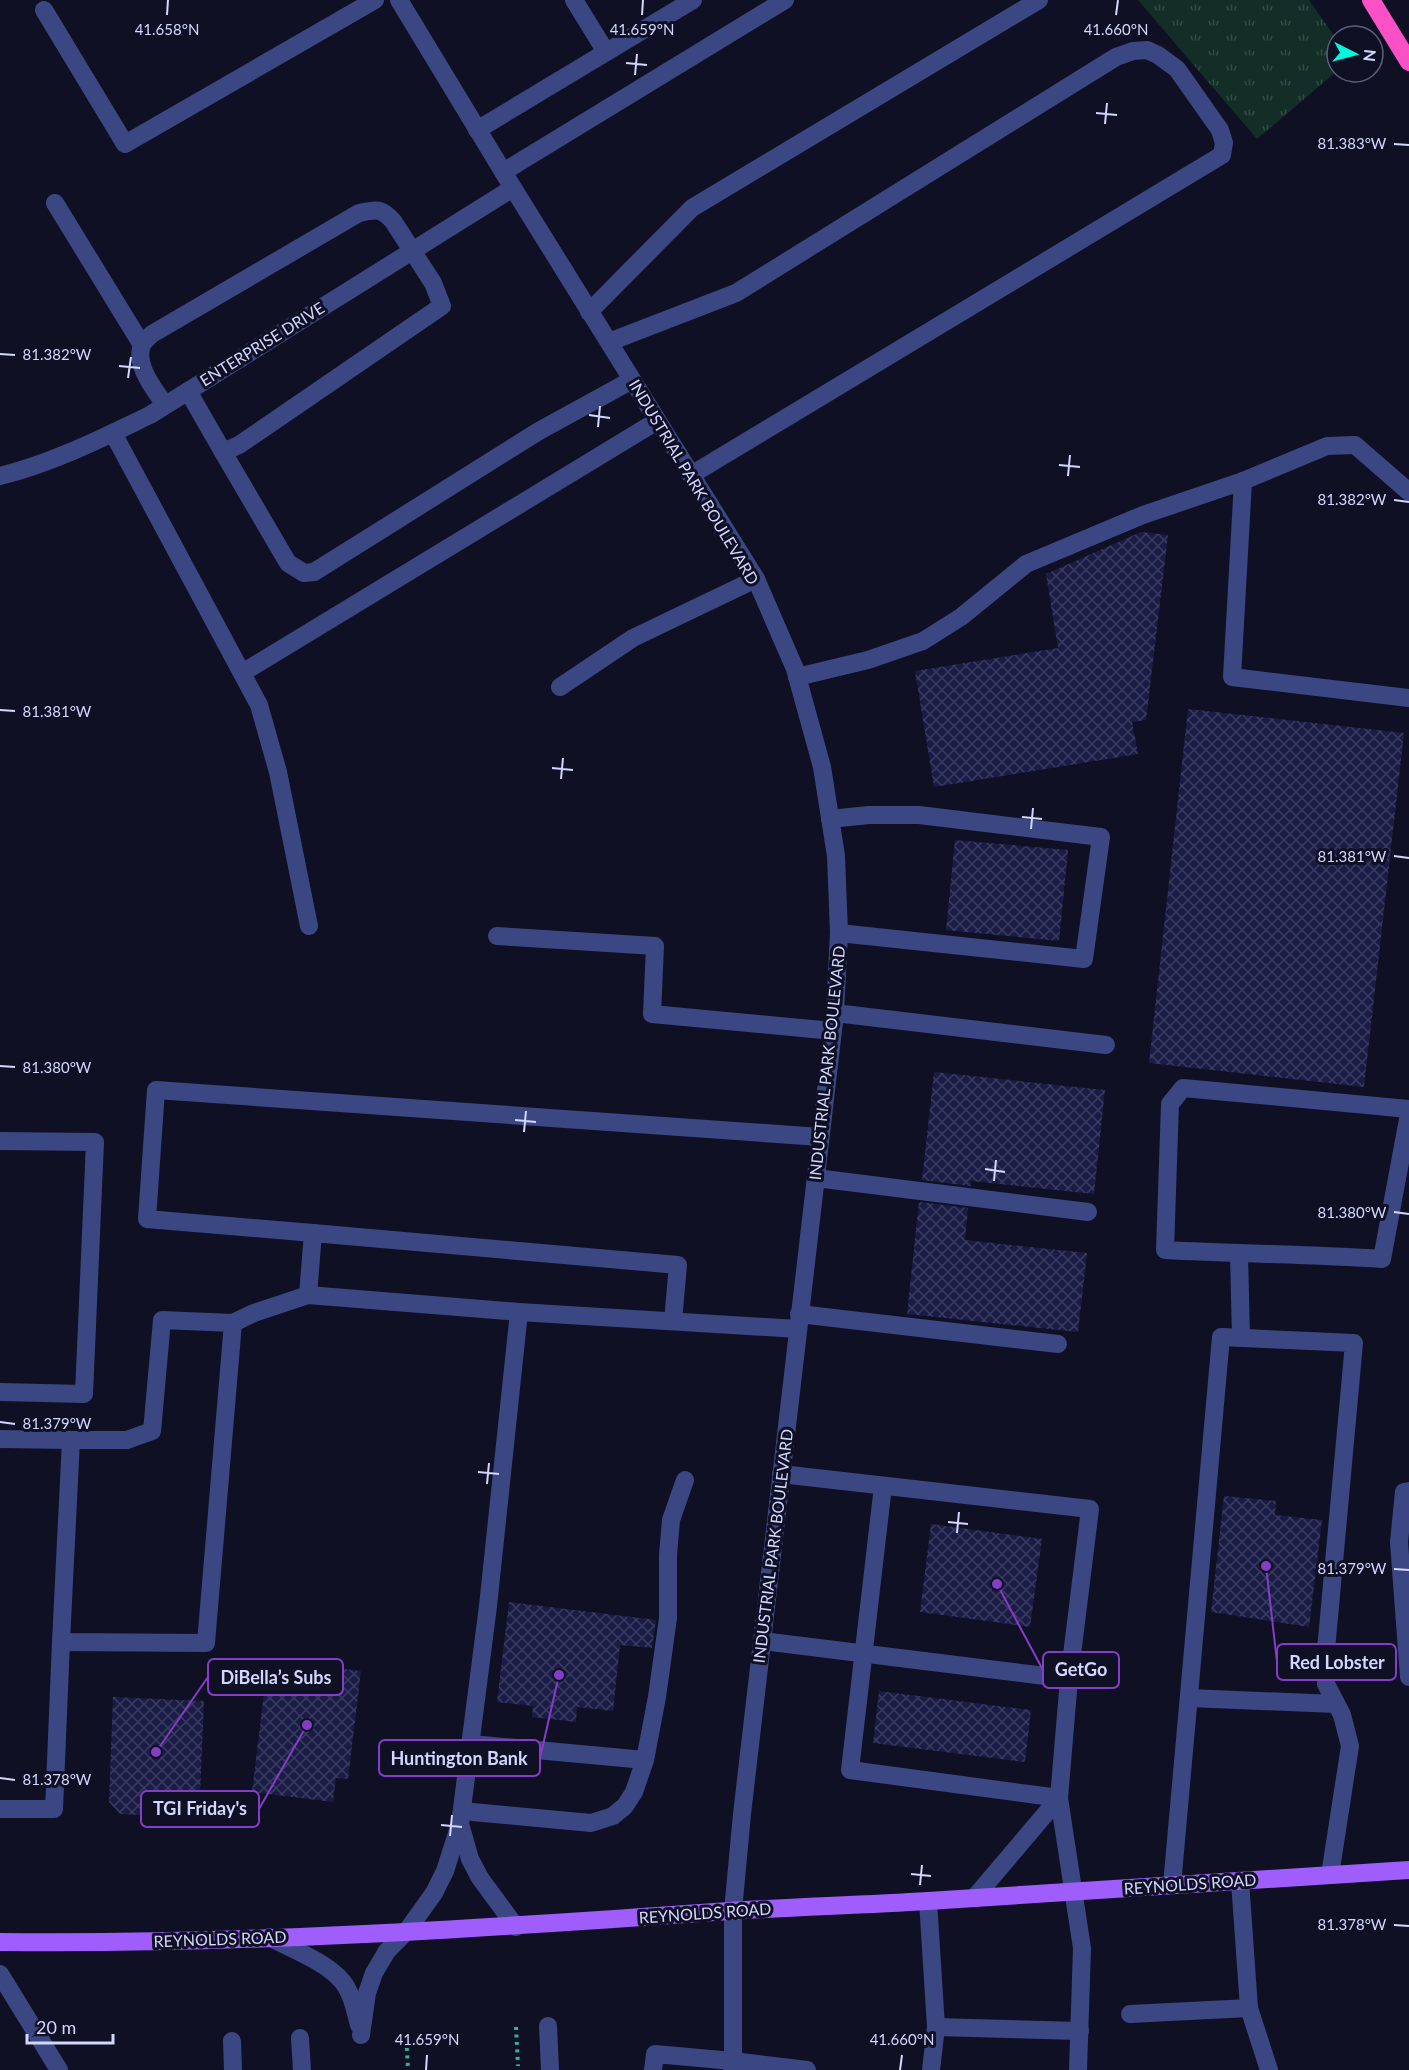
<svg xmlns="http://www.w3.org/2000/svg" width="1409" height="2070" viewBox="0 0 1409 2070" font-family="Lato,sans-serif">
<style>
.grass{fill:url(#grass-tufts)}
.building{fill:url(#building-cross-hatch)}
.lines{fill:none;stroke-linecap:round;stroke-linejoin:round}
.path{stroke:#32b491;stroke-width:4;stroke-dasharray:3 4.5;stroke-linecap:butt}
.minor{stroke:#3b4782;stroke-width:18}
.major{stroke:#9f5dfb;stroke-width:18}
.highway{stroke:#fb51c6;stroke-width:18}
.ticks{fill:none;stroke:#d3d7fe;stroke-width:2}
.labels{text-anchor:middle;stroke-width:6;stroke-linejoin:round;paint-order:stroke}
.street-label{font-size:16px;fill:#d3d7fe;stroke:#0f1024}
.ticks-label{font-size:15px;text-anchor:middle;fill:#d3d7fe;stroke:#0f1024;stroke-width:6;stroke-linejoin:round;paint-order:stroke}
.leader{fill:none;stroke:#843dc5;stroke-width:2}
.callout-dot{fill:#843dc5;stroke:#0f1024;stroke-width:2}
.callout{fill:#0f1024;stroke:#843dc5;stroke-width:2}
.callout-label{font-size:18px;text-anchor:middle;font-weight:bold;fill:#d3d7fe}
</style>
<defs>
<pattern id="grass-tufts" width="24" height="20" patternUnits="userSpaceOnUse" patternTransform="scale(1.5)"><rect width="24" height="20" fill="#122e27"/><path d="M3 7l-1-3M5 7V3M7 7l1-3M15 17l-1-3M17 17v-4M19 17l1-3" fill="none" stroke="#344c47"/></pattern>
<pattern id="building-cross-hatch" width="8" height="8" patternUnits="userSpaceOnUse" patternTransform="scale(1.5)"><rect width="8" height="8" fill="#1b1c45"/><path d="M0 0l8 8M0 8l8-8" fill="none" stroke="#3b3c61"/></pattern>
</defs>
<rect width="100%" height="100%" fill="#0f1024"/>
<!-- grass -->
<path class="grass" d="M1138 0H1309L1337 40V71L1257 139Z"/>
<!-- building -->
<g class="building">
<path d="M1141 532 1168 535 1146 720 1132 722 1138 754 934 787 915 671 1058 648 1046 574Z"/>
<path d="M1188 709 1404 733 1364 1087 1149 1063Z"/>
<path d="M955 840 1068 850 1059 941 946 930Z"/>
<path d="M934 1072 1105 1090 1094 1194 971 1181V1186L922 1180Z"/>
<path d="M919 1202 968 1208 965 1240 1087 1253 1078 1332 907 1314Z"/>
<path d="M1224 1496 1276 1501 1275 1515 1322 1520 1309 1627 1211 1612Z"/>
<path d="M931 1524 1042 1539 1030 1627 920 1612Z"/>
<path d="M509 1602 656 1620 652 1648 620 1645 613 1711 577 1707 576 1722 532 1717 533 1706 497 1702Z"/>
<path d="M268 1660 361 1671 348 1779 336 1778 333 1802 252 1792Z"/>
<path d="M879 1691 1031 1710 1025 1762 873 1743Z"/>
<path d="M113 1697 204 1701 199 1818 120 1814 109 1802Z"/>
</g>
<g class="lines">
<!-- path -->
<g class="path">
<path d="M516 2027 518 2066"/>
<path d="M406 2033 408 2070"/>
</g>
<!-- minor -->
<g class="minor">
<path d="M399 0 513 188 756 579 795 669 822 767 836 856 839 933 835 1013 742 1814 733 1911V2061L807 2070"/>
<path d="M574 0 606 52"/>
<path d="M44 10 125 144 375 0"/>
<path d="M477 130 693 0"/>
<path d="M503 172 785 0"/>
<path d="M55 203 142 345"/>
<path d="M589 312 692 208 1039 0"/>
<path d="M609 342 736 293 1116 57 1133 51 1147 50 1158 55 1177 69 1220 130 1224 143 1222 155 691 475"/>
<path d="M165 405C155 390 134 365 142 345 144 341 149 337 152 334L359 213C377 209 381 208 393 221L433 283 442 306 239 445 223 452 188 391"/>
<path d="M113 433 259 705 278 772 309 926"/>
<path d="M223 452 288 563 304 573 314 572 539 431 632 380"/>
<path d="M0 476C53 463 102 438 150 415L513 188"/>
<path d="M1243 481 1232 677 1409 698"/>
<path d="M242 673 657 421"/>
<path d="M797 677 868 660 923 641 961 617 1026 564 1143 515 1243 481 1327 446 1355 445 1409 492"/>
<path d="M560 687 633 638 756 579"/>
<path d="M830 819 869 815H919L1101 837 1084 959 839 933"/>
<path d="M497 936 655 946 652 1014 833 1031"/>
<path d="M835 1013 1106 1045"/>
<path d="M1409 1109 1183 1088 1170 1104 1165 1250C1238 1254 1310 1254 1382 1259L1409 1114"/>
<path d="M0 1141 95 1142 84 1394 0 1392"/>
<path d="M816 1178 1088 1212"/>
<path d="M313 1233 147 1219 156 1090 820 1137"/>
<path d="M1239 1254 1241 1338"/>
<path d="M308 1295 313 1233 678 1265 673 1321"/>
<path d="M799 1314 1058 1344"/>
<path d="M233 1323 206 1643 61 1642 71 1440H127L152 1431 162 1320 233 1323 254 1313 308 1295 519 1312 798 1329"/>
<path d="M0 1439 71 1440"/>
<path d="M781 1474 1090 1509 1069 1679 1059 1798 850 1770 883 1486"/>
<path d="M1409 1491 1404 1492 1399 1542 1409 1677"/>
<path d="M762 1641 1069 1679"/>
<path d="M1189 1698 1336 1704"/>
<path d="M471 1744 645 1760"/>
<path d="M0 1809H54L61 1642"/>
<path d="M462 1811 591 1823 613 1816 625 1806 634 1792 645 1760 657 1697 668 1618V1555L671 1520 685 1480"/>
<path d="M460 1824 470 1859 480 1878 516 1927"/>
<path d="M1240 1881 1249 2008 1269 2070"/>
<path d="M1172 1885 1221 1337 1354 1343 1326 1650V1684L1342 1715 1350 1746 1330 1875"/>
<path d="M975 1897 1059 1798 1082 1948 1078 2070"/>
<path d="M928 1901 936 2027 931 2070"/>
<path d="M269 1937C292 1949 326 1962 342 1981 352 1993 355 2010 359 2025"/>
<path d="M0 1974 59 2070"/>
<path d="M1130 2014 1249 2008"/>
<path d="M548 2026 550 2070"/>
<path d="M936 2027 1080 2031"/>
<path d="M361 2035 367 1993 374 1973 387 1951 406 1932 434 1893 445 1871 460 1824 488 1606 519 1312"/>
<path d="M300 2038 302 2070"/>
<path d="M232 2041 233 2070"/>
<path d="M653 2070 655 2054 733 2061 732 2070"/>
</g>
<!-- major -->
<path class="major" d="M0 1942C243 1945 487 1928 729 1911 796 1907 862 1905 928 1901 1088 1891 1249 1880 1409 1870"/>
<!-- highway -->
<path class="highway" d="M1371 0 1409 62"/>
</g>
<!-- ticks -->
<path class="ticks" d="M167 15 168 0M642 15 643 0M1116 15 1118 0M626 63 647 65M635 75 637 54M1096 113 1117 115M1105 124 1107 103M1394 144 1409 145M0 354 15 355M119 366 140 368M128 378 131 357M589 415 610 418M598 427 600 406M1059 465 1080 467M1068 476 1070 455M1394 500 1409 502M0 710 15 711M552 768 573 770M561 779 563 758M1022 817 1042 819M1031 829 1033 808M1394 856 1409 858M0 1066 15 1067M515 1120 536 1122M524 1132 526 1111M985 1169 1005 1172M994 1181 996 1160M1394 1212 1409 1214M0 1422 15 1424M478 1472 499 1474M487 1484 489 1463M948 1522 968 1524M957 1533 959 1512M1394 1569 1409 1570M0 1778 15 1780M441 1825 462 1827M450 1836 452 1815M911 1874 931 1876M920 1885 922 1865M1394 1925 1409 1926M426 2070 427 2055M900 2070 902 2055"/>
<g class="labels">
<!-- street labels -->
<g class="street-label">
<text transform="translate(262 344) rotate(-32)" y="6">ENTERPRISE DRIVE</text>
<text transform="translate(694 482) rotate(59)" y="6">INDUSTRIAL PARK BOULEVARD</text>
<text transform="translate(827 1063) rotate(-84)" y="6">INDUSTRIAL PARK BOULEVARD</text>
<text transform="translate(773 1546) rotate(-83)" y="6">INDUSTRIAL PARK BOULEVARD</text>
<text transform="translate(1190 1884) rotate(-4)" y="6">REYNOLDS ROAD</text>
<text transform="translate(705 1913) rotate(-4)" y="6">REYNOLDS ROAD</text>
<text transform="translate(220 1939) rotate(-2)" y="6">REYNOLDS ROAD</text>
</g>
</g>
<g class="ticks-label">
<text x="167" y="35">41.658°N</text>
<text x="642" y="35">41.659°N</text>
<text x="1116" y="35">41.660°N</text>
<text x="1352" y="149">81.383°W</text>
<text x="57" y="360">81.382°W</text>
<text x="1352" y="505">81.382°W</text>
<text x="57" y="717">81.381°W</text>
<text x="1352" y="862">81.381°W</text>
<text x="57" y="1073">81.380°W</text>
<text x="1352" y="1218">81.380°W</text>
<text x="57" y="1429">81.379°W</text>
<text x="1352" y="1574">81.379°W</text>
<text x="57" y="1785">81.378°W</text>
<text x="1352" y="1930">81.378°W</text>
<text x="427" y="2045">41.659°N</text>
<text x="902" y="2045">41.660°N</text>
</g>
<!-- callouts -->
<path class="leader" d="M1266 1566L1277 1662M997 1584L1043 1670M156 1752L208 1677M559 1675L540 1758M307 1725L259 1809"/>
<g class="callout-dot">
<circle cx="1266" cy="1566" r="6"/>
<circle cx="997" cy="1584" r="6"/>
<circle cx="156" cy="1752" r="6"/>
<circle cx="559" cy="1675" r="6"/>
<circle cx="307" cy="1725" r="6"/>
</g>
<g class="callout">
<rect x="1277" y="1644" width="119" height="36" rx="6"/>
<rect x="1043" y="1652" width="76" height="36" rx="6"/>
<rect x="208" y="1659" width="135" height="36" rx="6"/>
<rect x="379" y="1740" width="161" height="36" rx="6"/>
<rect x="141" y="1791" width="118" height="36" rx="6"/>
</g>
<g class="callout-label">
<text x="1337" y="1669">Red Lobster</text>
<text x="1081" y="1676">GetGo</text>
<text x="276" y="1684">DiBella’s Subs</text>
<text x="459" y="1765">Huntington Bank</text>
<text x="200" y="1815">TGI Friday's</text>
</g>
<!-- north arrow -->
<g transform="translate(1355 54) rotate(96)"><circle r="28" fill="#0f1024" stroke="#5d607b" stroke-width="1.5"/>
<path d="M0-4.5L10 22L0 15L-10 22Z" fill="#05f8dd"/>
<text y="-9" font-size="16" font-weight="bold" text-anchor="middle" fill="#d3d7fe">N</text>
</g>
<!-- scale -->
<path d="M27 2034v9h86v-9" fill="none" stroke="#d3d7fe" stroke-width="3"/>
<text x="36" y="2034" font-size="18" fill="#d3d7fe" stroke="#0f1024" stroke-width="4.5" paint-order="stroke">20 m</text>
</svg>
